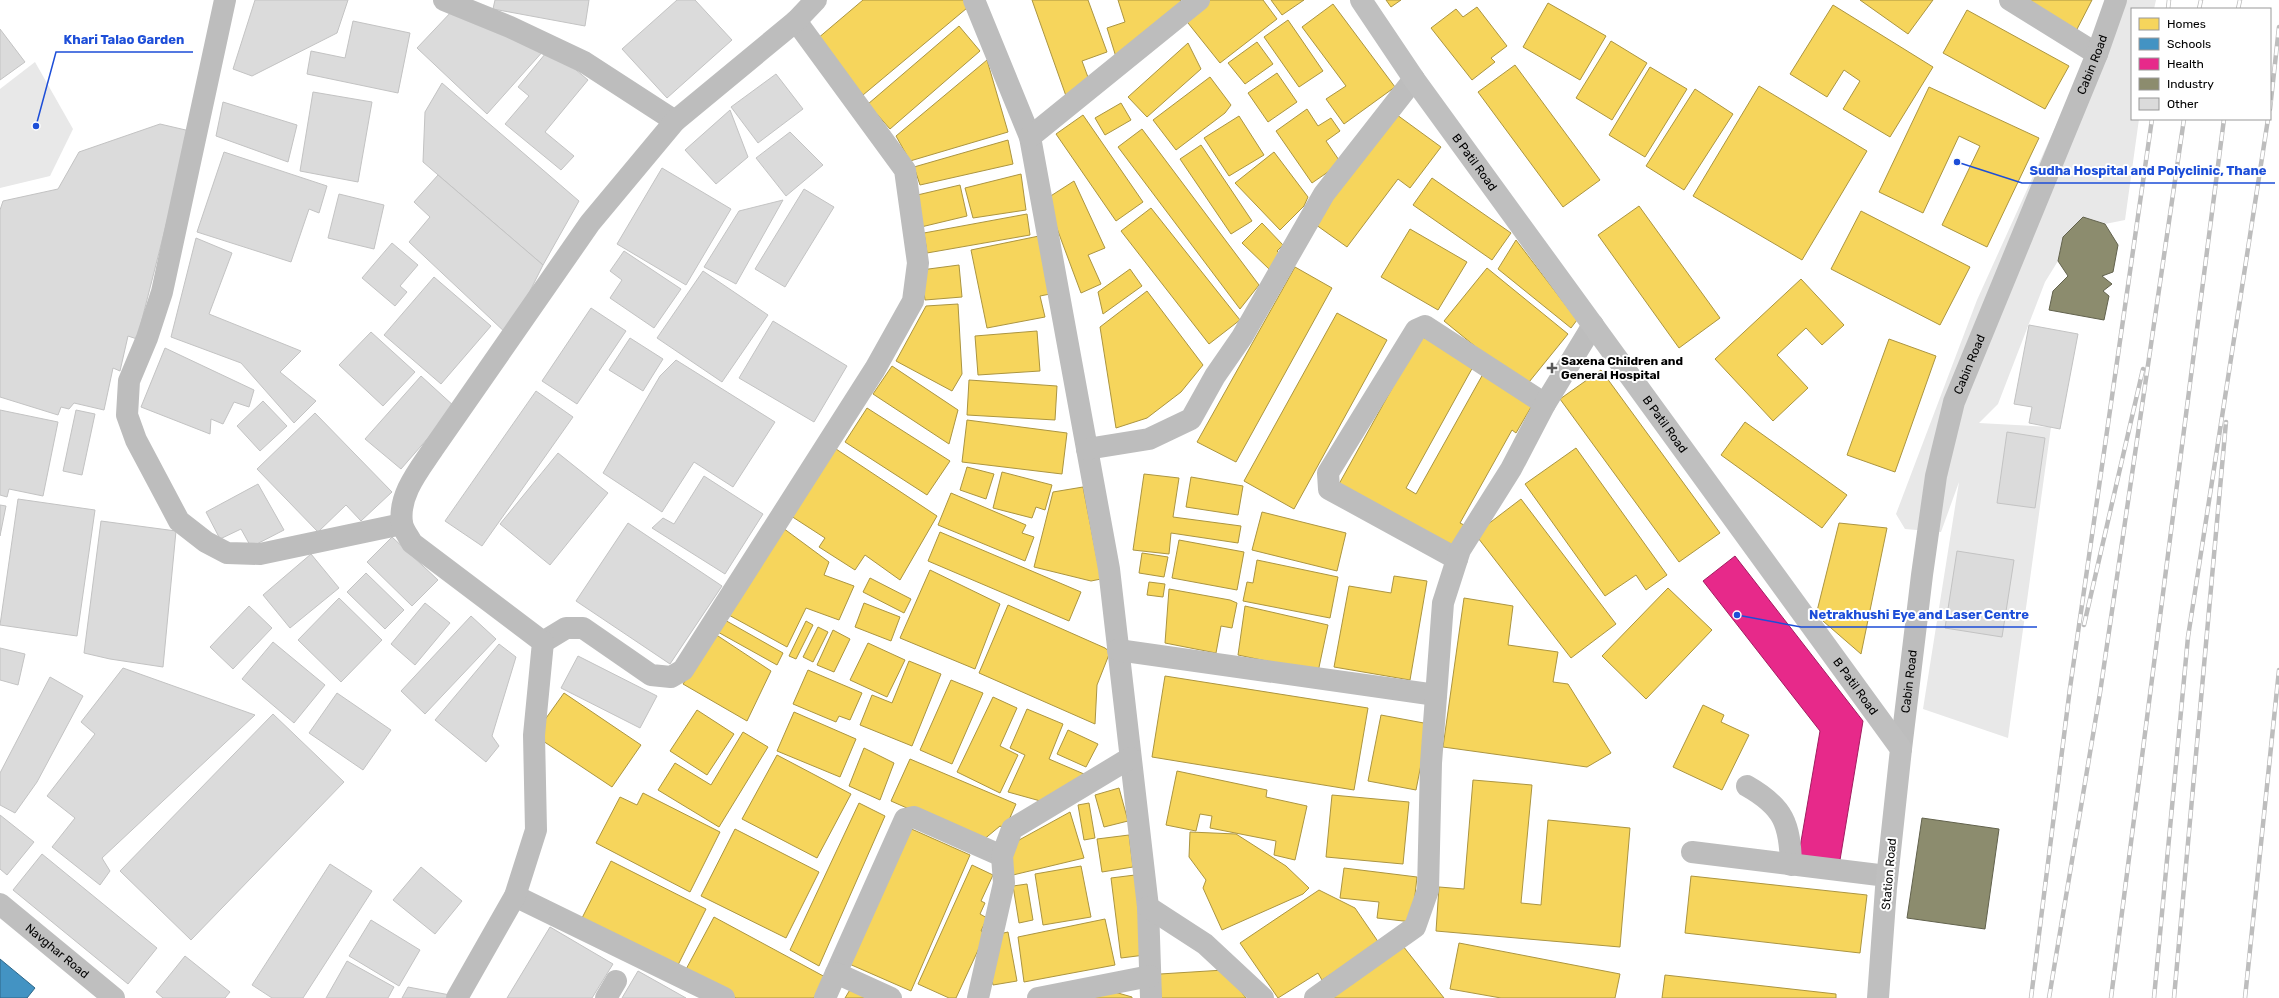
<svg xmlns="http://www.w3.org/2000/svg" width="2279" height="998" viewBox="0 0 2279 998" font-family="Rubik,sans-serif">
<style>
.green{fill:#e8e8e8}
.homes{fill:#f6d55c;stroke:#ac9540}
.schools{fill:#4393c3;stroke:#2f6788}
.health{fill:#e7298a;stroke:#a21d61}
.industry{fill:#8c8c6e;stroke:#62624d}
.building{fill:#dbdbdb;stroke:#c3c3c3}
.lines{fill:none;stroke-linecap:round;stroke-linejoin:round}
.street{stroke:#bdbdbd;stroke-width:22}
.secondary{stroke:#bfbfbf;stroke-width:22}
.rail-casing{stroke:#bdbdbd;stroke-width:4.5}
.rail{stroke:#fff;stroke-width:3;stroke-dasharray:9;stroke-linecap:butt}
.poi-dot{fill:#595959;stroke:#fff;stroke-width:1.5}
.labels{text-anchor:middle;stroke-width:4;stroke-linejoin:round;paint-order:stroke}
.street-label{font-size:12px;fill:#000;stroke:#fff}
.poi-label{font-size:12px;font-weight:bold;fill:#000;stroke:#fff;text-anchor:start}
.leader{fill:none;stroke:#1d4ed8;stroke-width:1.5}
.callout-dot{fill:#1d4ed8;stroke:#fff;stroke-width:1.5}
.callout-label{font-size:13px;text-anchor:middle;font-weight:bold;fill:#1d4ed8;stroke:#fff;stroke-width:4;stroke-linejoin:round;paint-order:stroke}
</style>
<rect width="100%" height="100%" fill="#fff"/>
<!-- green -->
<g class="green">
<path d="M2107 0H2156L2154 9H2132V119H2139L2125 220 2105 224 2083 217 2063 237 2058 261 2045 282 1998 404 1979 423 2051 427 2008 738 1923 709 1959 482 1941 532 1905 529 1896 514 1977 300 2073 88Z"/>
<path d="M35 62 73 129 50 176 0 188V89Z"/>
</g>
<!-- homes -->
<g class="homes">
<path d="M863 0H971L973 3 863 95 817 39Z"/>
<path d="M1032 0H1088L1107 52 1082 61 1089 80 1066 96Z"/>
<path d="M1118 0H1180L1184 5 1116 57 1107 28 1125 22Z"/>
<path d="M1208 0H1263L1277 19 1220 63 1184 18Z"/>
<path d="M1271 0H1304L1282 15Z"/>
<path d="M1386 0H1401L1391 7Z"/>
<path d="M1860 0H1933L1908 34Z"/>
<path d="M2021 0H2092L2075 33Z"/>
<path d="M1548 3 1606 36 1580 80 1523 47Z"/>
<path d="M1333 4 1395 87 1344 124 1326 99 1346 86 1302 27Z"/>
<path d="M1833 5 1933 67 1890 137 1843 109 1860 81 1844 70 1827 97 1790 74Z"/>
<path d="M1477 7 1507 46 1491 58 1495 62 1472 80 1431 28 1456 9 1463 17Z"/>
<path d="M1967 10 2069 66 2045 109 1943 53Z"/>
<path d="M1288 20 1323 71 1299 87 1264 37Z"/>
<path d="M959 26 980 51 890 129 868 104Z"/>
<path d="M1611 41 1647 63 1612 120 1576 98Z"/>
<path d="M1257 42 1273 64 1245 84 1228 63Z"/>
<path d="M1188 43 1201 69 1147 117 1128 97Z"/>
<path d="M987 60 1008 132 910 161 896 136Z"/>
<path d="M1515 65 1600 180 1563 207 1478 92Z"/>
<path d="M1650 67 1687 89 1645 157 1609 135Z"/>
<path d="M1277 73 1297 102 1268 122 1248 93Z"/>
<path d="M1210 77 1231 105 1225 113 1176 150 1153 120Z"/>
<path d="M1759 86 1867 151 1802 260 1693 196Z"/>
<path d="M1929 87 2039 138 1987 247 1942 225 1980 146 1959 136 1923 213 1879 192Z"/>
<path d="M1695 89 1733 114 1684 190 1646 166Z"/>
<path d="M1121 103 1131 120 1105 135 1095 118Z"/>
<path d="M1307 109 1318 126 1331 118 1340 131 1326 141 1341 163 1312 183 1276 131Z"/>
<path d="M1393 112 1441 147 1410 188 1398 179 1347 247 1312 222Z"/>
<path d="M1083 115 1143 202 1116 221 1056 134Z"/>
<path d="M1239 116 1264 155 1229 176 1204 138Z"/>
<path d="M1142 129 1259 285 1240 309 1118 147Z"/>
<path d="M1008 140 1013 164 920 185 914 167Z"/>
<path d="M1201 145 1252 221 1231 234 1180 159Z"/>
<path d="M1274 152 1308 197 1304 206 1280 230 1235 183Z"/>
<path d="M1021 174 1026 210 973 218 965 188Z"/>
<path d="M1432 178 1511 233 1492 260 1413 205Z"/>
<path d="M1074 181 1105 248 1088 255 1101 284 1081 293 1046 199Z"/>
<path d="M960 185 967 216 921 227 913 196Z"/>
<path d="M1639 206 1720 318 1679 348 1598 235Z"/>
<path d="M1151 208 1240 320 1209 344 1121 231Z"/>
<path d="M1861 211 1970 267 1940 325 1831 269Z"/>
<path d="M1027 214 1030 235 927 253 924 233Z"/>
<path d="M1262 223 1283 245 1277 251 1282 256 1269 269 1242 243Z"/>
<path d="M1410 229 1467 262 1438 310 1381 277Z"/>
<path d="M1039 236 1050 294 1040 296 1045 317 987 328 971 250Z"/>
<path d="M1516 240 1577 320 1571 328 1498 269Z"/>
<path d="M959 265 962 297 925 300 921 270Z"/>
<path d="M1295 267 1332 288 1236 462 1197 442Z"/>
<path d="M1487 268 1568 334 1525 387 1444 321Z"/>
<path d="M1130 269 1142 286 1103 314 1098 292Z"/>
<path d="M1801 279 1844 325 1822 345 1806 328 1777 355 1808 388 1773 421 1715 359Z"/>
<path d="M1147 291 1203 365 1181 392 1147 418 1116 428 1100 327Z"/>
<path d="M958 304 962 374 952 391 896 361 926 306Z"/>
<path d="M1337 313 1387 340 1294 509 1244 481Z"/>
<path d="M1037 331 1040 371 978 375 975 336Z"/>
<path d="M1421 336 1474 365 1406 488 1416 494 1483 374 1534 402 1516 433 1512 430 1460 523 1468 527 1456 549 1339 484Z"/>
<path d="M1889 339 1936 356 1895 472 1847 455Z"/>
<path d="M892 366 958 410 949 444 873 394Z"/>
<path d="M1601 370 1720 533 1679 562 1560 399Z"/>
<path d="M969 380 1057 386 1055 420 967 415Z"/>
<path d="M867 408 950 461 927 495 845 442Z"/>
<path d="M967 420 1067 433 1062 474 962 462Z"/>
<path d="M1745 422 1847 495 1822 528 1721 455Z"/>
<path d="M833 447 937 516 900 580 865 555 855 570 819 547 825 538 788 514Z"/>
<path d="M1576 448 1667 575 1646 590 1636 575 1605 596 1525 484Z"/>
<path d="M967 467 994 474 986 499 960 490Z"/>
<path d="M1002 472 1052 485 1045 510 1036 507 1032 518 993 508Z"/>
<path d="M1144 474 1179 478 1173 517 1241 526 1238 543 1171 533 1169 554 1133 550Z"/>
<path d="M1191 477 1243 486 1238 515 1186 507Z"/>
<path d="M1083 487 1101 579 1091 581 1034 567 1053 492Z"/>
<path d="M951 493 1026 525 1022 533 1034 537 1025 561 938 525Z"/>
<path d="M1521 499 1616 624 1571 658 1475 534Z"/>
<path d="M1262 512 1346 533 1337 571 1252 550Z"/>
<path d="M1839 523 1887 528 1861 654 1816 615Z"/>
<path d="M783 528 829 562 824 575 854 586 839 620 806 608 787 647 727 614Z"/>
<path d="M940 532 1081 592 1069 621 928 561Z"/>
<path d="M1179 540 1244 552 1237 590 1172 578Z"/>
<path d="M1142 553 1168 557 1164 577 1139 573Z"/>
<path d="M1257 560 1338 577 1330 618 1243 601 1247 582 1253 583Z"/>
<path d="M930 570 1000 604 975 669 900 638Z"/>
<path d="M1394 576 1427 581 1410 680 1334 667 1349 586 1391 593Z"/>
<path d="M870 578 911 599 904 613 863 592Z"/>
<path d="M1149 582 1165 584 1163 597 1147 595Z"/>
<path d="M1668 588 1712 630 1646 699 1602 656Z"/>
<path d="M1169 589 1230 600 1237 603 1232 628 1221 626 1216 653 1165 643Z"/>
<path d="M1464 598 1513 606 1508 645 1558 652 1553 682 1568 684 1611 753 1587 767 1443 747Z"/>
<path d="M864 603 900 617 891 641 855 627Z"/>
<path d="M1008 605 1105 648 1110 652 1097 685 1095 724 979 673Z"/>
<path d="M1245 606 1328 625 1318 672 1238 655Z"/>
<path d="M723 619 783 653 777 665 716 631Z"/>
<path d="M806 621 813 625 796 659 789 656Z"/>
<path d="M818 627 828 632 813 662 803 657Z"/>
<path d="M833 630 850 639 834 672 817 665Z"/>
<path d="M715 634 771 671 747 721 683 684Z"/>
<path d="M868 643 905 660 887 697 850 680Z"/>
<path d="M909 661 941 674 912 746 860 725 872 695 892 703Z"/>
<path d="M808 670 862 693 850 720 839 716 836 722 793 704Z"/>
<path d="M1165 676 1368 708 1354 790 1152 757Z"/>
<path d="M951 680 983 693 952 764 920 750Z"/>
<path d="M564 693 641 745 612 787 534 735Z"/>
<path d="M993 697 1017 708 1000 746 1018 755 1000 793 957 772Z"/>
<path d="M1703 705 1724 715 1721 722 1749 735 1722 790 1673 767Z"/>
<path d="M1027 709 1063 724 1049 759 1084 774 1044 802 1008 792 1025 755 1010 748Z"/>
<path d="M697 710 734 734 707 775 670 751Z"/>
<path d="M794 712 856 739 840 777 777 751Z"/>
<path d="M1381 715 1429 724 1416 790 1368 781Z"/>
<path d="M1068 730 1098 744 1086 767 1057 754Z"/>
<path d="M743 732 768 747 719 827 658 790 675 763 711 785Z"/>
<path d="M864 748 894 763 880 800 849 786Z"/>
<path d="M777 755 851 794 817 858 742 819Z"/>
<path d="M910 759 1016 804 1005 829 1000 826 982 841 891 801Z"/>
<path d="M1177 771 1267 790 1266 797 1307 806 1295 860 1274 855 1276 841 1210 828 1212 816 1200 814 1196 831 1166 825Z"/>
<path d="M1473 780 1532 785 1521 903 1541 905 1548 820 1630 828 1620 947 1436 931 1439 887 1464 889Z"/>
<path d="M1119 788 1128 821 1104 827 1095 795Z"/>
<path d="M643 793 720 832 690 892 596 843 620 797 637 805Z"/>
<path d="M1332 795 1409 802 1403 864 1326 857Z"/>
<path d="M859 803 885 816 819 966 790 950Z"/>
<path d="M1089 803 1095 838 1084 840 1078 805Z"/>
<path d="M1070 812 1084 858 1013 875 1010 845Z"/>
<path d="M907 827 970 855 911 991 847 963Z"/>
<path d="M735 829 819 872 786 938 701 896Z"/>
<path d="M1190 832 1236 834 1286 866 1309 888 1303 894 1222 930 1203 888 1206 880 1189 857Z"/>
<path d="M1129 835 1133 867 1102 872 1097 839Z"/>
<path d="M611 861 706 909 676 969 581 920Z"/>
<path d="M972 865 993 875 981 901 985 903 980 914 987 918 981 931 986 933 956 998H949L918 984Z"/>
<path d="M1081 866 1091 917 1043 925 1035 874Z"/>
<path d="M1344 868 1417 877 1412 922 1377 918 1379 902 1340 898Z"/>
<path d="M1135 875 1145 955 1121 958 1111 878Z"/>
<path d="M1691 876 1867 895 1860 953 1685 933Z"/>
<path d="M1027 884 1033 920 1019 923 1013 886Z"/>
<path d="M1319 890 1355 908 1379 943 1322 980 1318 973 1278 998 1240 943Z"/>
<path d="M714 917 827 978 814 998H736L684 973Z"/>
<path d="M1105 919 1115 965 1024 982 1018 937Z"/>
<path d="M1008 932 1017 981 993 985 988 961 995 935Z"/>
<path d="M1459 943 1620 974 1615 998H1501L1450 989Z"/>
<path d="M1403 946 1444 998H1321Z"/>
<path d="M1224 970 1246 998H1161L1160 974Z"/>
<path d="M1665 975 1836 994V998H1662Z"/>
<path d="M854 983 880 998H845Z"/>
<path d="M1097 987 1132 997V998H1094Z"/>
</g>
<!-- schools -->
<path class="schools" d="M0 959 35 988 27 998H0Z"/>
<!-- health -->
<path class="health" d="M1735 556 1863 721 1839 866 1798 859 1820 731 1703 581Z"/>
<!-- industry -->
<g class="industry">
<path d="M2083 217 2105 224 2118 245 2113 272 2102 276 2112 284 2103 291 2109 296 2104 320 2049 310 2053 291 2068 276 2058 261 2063 237Z"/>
<path d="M1922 818 1999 829 1985 929 1907 918Z"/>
</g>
<!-- building -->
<g class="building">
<path d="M255 0H348L337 33 252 76 233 69Z"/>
<path d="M495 0H589L585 26 493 9Z"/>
<path d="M677 0H695L732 40 667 98 622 49Z"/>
<path d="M453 10 545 49 487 114 417 48Z"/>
<path d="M353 21 410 33 398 93 307 74 311 51 345 58Z"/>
<path d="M0 29 25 62 0 80Z"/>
<path d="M550 48 588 80 545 132 574 156 561 170 505 124 529 96 518 87Z"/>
<path d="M776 74 803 109 758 143 731 107Z"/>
<path d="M442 83 579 201 543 265 423 162 425 112Z"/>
<path d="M313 92 372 102 358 182 300 171Z"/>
<path d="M223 102 297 125 288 162 216 136Z"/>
<path d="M730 110 748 157 716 184 685 150Z"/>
<path d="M160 124 190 131 137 339 128 336 120 371 113 368 104 410 74 403 69 409 61 407 58 415 0 397V210L3 201 58 189 79 152Z"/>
<path d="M790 132 823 165 786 196 756 158Z"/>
<path d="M224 152 327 186 319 213 309 209 291 262 197 232Z"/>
<path d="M662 168 731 209 686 285 617 244Z"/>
<path d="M438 175 543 265 508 335 409 242 430 217 414 202Z"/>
<path d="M804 189 834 207 785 287 755 269Z"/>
<path d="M339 194 384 205 374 249 328 238Z"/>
<path d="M783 200 736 284 704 267 739 211Z"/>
<path d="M196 238 232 253 209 314 301 351 280 372 316 401 294 423 241 363 171 337Z"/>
<path d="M392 243 418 265 400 286 407 292 395 306 362 278Z"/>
<path d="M624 251 681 289 654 328 610 298 622 280 610 271Z"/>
<path d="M703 271 768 315 722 382 657 338Z"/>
<path d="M434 277 491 326 441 384 384 335Z"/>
<path d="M591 308 626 331 577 404 542 381Z"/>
<path d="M773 321 847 366 814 422 739 378Z"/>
<path d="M2029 325 2078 334 2060 429 2029 423 2032 407 2014 404Z"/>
<path d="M371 332 415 372 383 406 339 365Z"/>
<path d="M630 338 663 359 643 391 609 370Z"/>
<path d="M165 348 254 390 249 407 234 402 223 424 211 419 210 434 141 407Z"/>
<path d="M676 360 775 422 733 487 694 462 662 512 603 473 660 376Z"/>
<path d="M421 376 455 407 401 469 365 439Z"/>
<path d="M536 391 573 417 482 546 445 521Z"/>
<path d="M263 401 287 426 260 451 237 426Z"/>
<path d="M0 410 58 422 43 496 9 489 7 497 0 495Z"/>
<path d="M76 410 95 414 82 475 63 471Z"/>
<path d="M315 413 392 492 361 521 346 505 318 532 257 469Z"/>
<path d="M2007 432 2045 438 2035 508 1997 503Z"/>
<path d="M558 453 608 493 550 565 500 524Z"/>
<path d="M704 476 763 514 725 574 652 528 663 518 674 524Z"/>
<path d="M258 484 284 530 251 547 241 529 220 539 206 512Z"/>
<path d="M18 499 95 510 77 636 0 625Z"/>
<path d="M0 505 6 506 0 536Z"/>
<path d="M101 521 176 531 163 667 110 659 84 653Z"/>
<path d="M628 523 722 586 670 664 576 601Z"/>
<path d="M392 537 438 580 412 606 367 562Z"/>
<path d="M1957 551 2014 560 2002 637 1945 628Z"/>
<path d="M311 554 339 588 290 628 263 595Z"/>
<path d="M366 573 404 610 385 629 347 592Z"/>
<path d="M339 598 382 640 341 682 298 640Z"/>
<path d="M425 603 450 623 415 665 391 644Z"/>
<path d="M249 606 272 628 233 669 210 647Z"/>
<path d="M471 616 496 639 425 714 401 691Z"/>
<path d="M273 642 325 685 294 723 242 679Z"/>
<path d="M499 644 516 657 492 736 499 746 486 762 435 720Z"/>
<path d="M0 648 25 654 18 685 0 680Z"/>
<path d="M578 656 657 696 640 728 561 688Z"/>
<path d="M123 668 255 715 102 858 110 871 100 885 52 847 75 818 47 796 95 734 81 722Z"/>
<path d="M50 677 83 696 37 782 15 813 0 805V773Z"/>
<path d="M337 693 391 730 363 770 309 733Z"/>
<path d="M273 714 344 782 191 940 120 871Z"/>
<path d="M0 815 34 842 7 875 0 869Z"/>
<path d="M42 854 157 948 128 984 13 890Z"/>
<path d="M330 864 372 891 303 998H272L252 985Z"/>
<path d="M421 867 462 901 435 934 393 900Z"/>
<path d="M371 920 420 950 399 986 349 956Z"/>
<path d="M550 927 613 964 592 998H507Z"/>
<path d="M185 956 230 992 225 998H163L156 992Z"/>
<path d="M347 961 394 987 388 998H326Z"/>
<path d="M638 971 686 998H622Z"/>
<path d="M408 987 450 995 448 998H402Z"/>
</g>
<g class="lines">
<!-- street -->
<g class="street">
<path d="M225 0 162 292 147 338 129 381 127 415 136 440 179 521 206 542 227 553 260 554 402 524"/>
<path d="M444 0 510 27 584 62 675 121"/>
<path d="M974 0 1030 137 1109 569 1148 907 1151 998"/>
<path d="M2010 0 2097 54"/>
<path d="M1030 137 1199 0"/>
<path d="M1087 449 1149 439 1191 419 1215 376 1242 337 1324 194 1414 79"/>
<path d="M1457 559 1329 489 1328 473 1416 330 1425 326 1545 404"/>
<path d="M543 642 566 628H583L651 675 671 677 683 670 875 369 913 301 918 263 905 170 796 21"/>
<path d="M1118 650 1436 695"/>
<path id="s1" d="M1901 749 1922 575 1936 476 1954 402 2097 54 2116 0"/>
<path d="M1747 786C1784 807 1790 824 1791 865"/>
<path d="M1692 852 1887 876"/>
<path d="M515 896 724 998"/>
<path d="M1148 907 1205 944 1263 998"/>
<path d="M836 973 905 819 914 817 1002 856"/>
<path d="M457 998 515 896 536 830 534 735 543 642 412 543C409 537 403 530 402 523 398 495 419 470 433 449L590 223 675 121 796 21 816 0"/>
<path d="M606 998 616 981"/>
<path d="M825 998 836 973 891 998"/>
<path d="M978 998 1004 883 1002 856 1012 829 1130 758"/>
<path d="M1038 998 1150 976"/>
<path d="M1315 998 1415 927 1428 890 1431 763 1443 603 1460 550 1511 469 1545 404 1593 325"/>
</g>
<!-- secondary -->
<g class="secondary">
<path id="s2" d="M1361 0 1414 79 1901 749 1886 888 1878 998"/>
<path id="s3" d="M0 904 114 998"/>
</g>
<!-- rail casing -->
<g class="rail-casing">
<g id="rail">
<path d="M2168 9 2169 0"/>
<path d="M2199 9 2201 0"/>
<path d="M2238 9 2240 0"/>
<path d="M2270 109 2279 27"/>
<path d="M2084 625 2143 369"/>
<path d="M2031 998 2070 688 2152 119"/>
<path d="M2049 998 2100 693 2184 119"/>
<path d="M2111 998 2224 119"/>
<path d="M2154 998 2188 637 2268 119"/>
<path d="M2174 998 2226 422"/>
<path d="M2245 998 2279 670"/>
</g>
</g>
<!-- rail -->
<use href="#rail" class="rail"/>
</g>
<!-- markers -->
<path class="poi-dot" d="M1550 362h4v4h4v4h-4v4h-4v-4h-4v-4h4z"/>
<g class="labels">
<!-- street labels -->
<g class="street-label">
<text dy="4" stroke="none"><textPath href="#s1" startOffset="716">Cabin Road</textPath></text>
<text dy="4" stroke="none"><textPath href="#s2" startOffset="198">B Patil Road</textPath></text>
<text dy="4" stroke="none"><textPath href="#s1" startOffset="392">Cabin Road</textPath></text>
<text dy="4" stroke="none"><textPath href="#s2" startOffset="522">B Patil Road</textPath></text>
<text dy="4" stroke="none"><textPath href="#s1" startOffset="68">Cabin Road</textPath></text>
<text dy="4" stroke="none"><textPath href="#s2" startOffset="846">B Patil Road</textPath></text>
<text transform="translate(1889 874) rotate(-85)" y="4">Station Road</text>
<text dy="4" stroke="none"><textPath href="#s3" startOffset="74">Navghar Road</textPath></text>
</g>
<!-- poi labels -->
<g class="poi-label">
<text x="1561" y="365">Saxena Children and<tspan x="1561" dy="14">General Hospital</tspan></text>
</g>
</g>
<!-- callouts -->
<path class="leader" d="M36 126L56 52H193M1957 162L2022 183H2275M1737 615L1801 627H2037"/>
<g class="callout-dot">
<circle cx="36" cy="126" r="4"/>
<circle cx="1957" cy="162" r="4"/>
<circle cx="1737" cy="615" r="4"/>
</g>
<g class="callout-label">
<text x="124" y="44">Khari Talao Garden</text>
<text x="2148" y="175">Sudha Hospital and Polyclinic, Thane</text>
<text x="1919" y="619">Netrakhushi Eye and Laser Centre</text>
</g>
<!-- legend -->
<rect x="2131" y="8" width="140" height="112" fill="#ffffff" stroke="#999999"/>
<rect x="2139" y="18" width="20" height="12" fill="#f6d55c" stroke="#999999"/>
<text x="2167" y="28" font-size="12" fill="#000000">Homes</text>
<rect x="2139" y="38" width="20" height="12" fill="#4393c3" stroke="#999999"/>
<text x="2167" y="48" font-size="12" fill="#000000">Schools</text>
<rect x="2139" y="58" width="20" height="12" fill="#e7298a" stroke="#999999"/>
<text x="2167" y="68" font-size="12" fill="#000000">Health</text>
<rect x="2139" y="78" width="20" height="12" fill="#8c8c6e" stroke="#999999"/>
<text x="2167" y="88" font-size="12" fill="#000000">Industry</text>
<rect x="2139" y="98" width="20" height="12" fill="#dbdbdb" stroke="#999999"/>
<text x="2167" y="108" font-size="12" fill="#000000">Other</text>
</svg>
